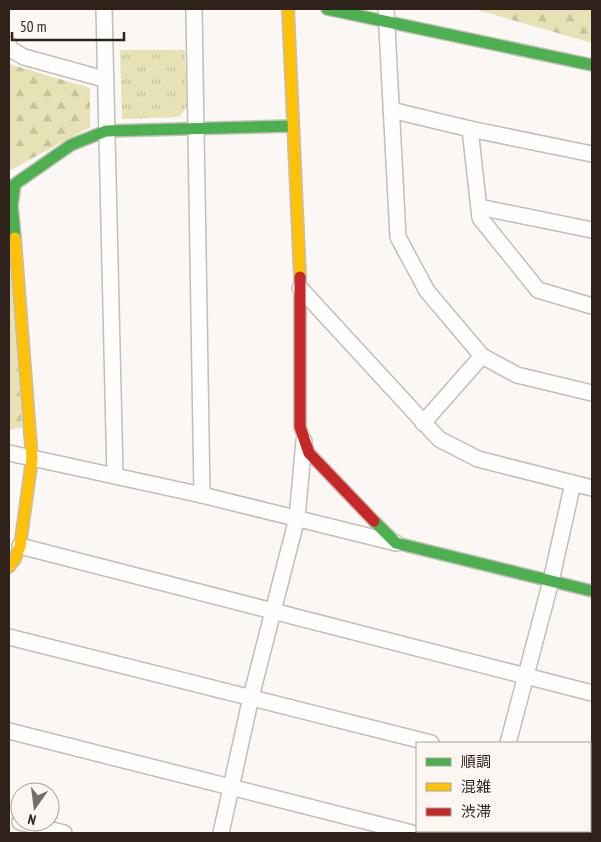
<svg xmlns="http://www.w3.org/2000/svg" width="601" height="842" viewBox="0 0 601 842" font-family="'PT Sans Narrow','Noto Sans JP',sans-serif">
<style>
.forest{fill:url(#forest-firs)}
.park{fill:url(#park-tufts)}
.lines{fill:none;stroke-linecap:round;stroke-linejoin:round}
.street-casing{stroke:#c4bdb8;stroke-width:18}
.fast-casing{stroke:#c4bdb8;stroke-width:14}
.slow-casing{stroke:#c4bdb8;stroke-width:14}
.jam-casing{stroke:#c4bdb8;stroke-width:14}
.street{stroke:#fefefd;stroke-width:15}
.fast{stroke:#4caf50;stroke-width:11}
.slow{stroke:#ffc107;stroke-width:11}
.jam{stroke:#c62828;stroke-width:11}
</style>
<defs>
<pattern id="forest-firs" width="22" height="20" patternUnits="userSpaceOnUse" patternTransform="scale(1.25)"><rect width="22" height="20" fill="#e7e1b6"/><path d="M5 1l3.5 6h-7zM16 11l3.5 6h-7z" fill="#c6c19c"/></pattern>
<pattern id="park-tufts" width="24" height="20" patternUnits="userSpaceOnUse" patternTransform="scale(1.25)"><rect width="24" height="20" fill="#e7e1b6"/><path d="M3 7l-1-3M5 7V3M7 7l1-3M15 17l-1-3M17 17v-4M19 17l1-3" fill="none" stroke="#c6c19c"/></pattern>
</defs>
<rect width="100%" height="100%" fill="#faf7f4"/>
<!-- forest -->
<g class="forest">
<path d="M474 9H592V43Z"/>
<path d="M9 64 90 88V127L9 171Z"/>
<path d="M9 251 22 427 10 430H9Z"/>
</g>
<!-- park -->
<path class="park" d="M120 50H185L187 107 179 117 122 119Z"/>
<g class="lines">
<!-- street casing -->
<g class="street-casing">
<g id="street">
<path d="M104 9 115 476"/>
<path d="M194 9 202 495"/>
<path d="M386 9 398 237 427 291 482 356 517 375 592 393"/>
<path d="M9 45 10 49 24 57 104 79"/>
<path d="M391 110 470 129"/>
<path d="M592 154 470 129 480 218 538 290 592 306"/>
<path d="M479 207 592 230"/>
<path d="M300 288 439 439 478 459 592 488"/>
<path d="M423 423 482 356"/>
<path d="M9 453 202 495 396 543"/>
<path d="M20 546 592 693"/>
<path d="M9 637 431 743"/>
<path d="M9 731 412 833"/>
<path d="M508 743 551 581 573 483"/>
<path d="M590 784 592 785"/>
<path d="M20 822 64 833"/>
<path d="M221 833 251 697 297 518 304 441"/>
<path d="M487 833 488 831"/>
</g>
</g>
<!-- fast casing -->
<g class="fast-casing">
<g id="fast">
<path d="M327 9 592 65"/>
<path d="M15 238 12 205 15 184 71 145 106 131 293 126"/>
<path d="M374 521 396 543 592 591"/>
</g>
</g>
<!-- slow casing -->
<g class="slow-casing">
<g id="slow">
<path d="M288 9 300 277"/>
<path d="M9 567 15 559 20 546 32 459 15 238"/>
</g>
</g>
<!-- jam casing -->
<g class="jam-casing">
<path id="jam" d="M300 277V427L309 453 374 521"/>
</g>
<!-- street -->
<use href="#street" class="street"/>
<!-- fast -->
<use href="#fast" class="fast"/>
<!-- slow -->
<use href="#slow" class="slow"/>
<!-- jam -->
<use href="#jam" class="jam"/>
</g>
<!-- border -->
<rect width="601" height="842" fill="none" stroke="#2e221b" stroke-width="20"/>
<!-- legend -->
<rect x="416" y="742" width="175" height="90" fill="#fcf6f2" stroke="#aaa19c"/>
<rect x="426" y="758" width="25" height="8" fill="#4caf50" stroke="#aaa19c"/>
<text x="461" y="767" font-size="15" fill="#2e221b">順調</text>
<rect x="426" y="783" width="25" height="8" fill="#ffc107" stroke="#aaa19c"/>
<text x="461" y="792" font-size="15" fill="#2e221b">混雑</text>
<rect x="426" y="808" width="25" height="8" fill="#c62828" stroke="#aaa19c"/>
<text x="461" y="817" font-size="15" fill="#2e221b">渋滞</text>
<!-- north arrow -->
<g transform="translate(35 807) rotate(194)"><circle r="24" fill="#fcf6f2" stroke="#aaa19c"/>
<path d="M0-4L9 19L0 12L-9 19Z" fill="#756d67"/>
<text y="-8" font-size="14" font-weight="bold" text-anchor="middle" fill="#2e221b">N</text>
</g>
<!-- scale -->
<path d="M12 32v8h112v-8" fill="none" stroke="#2e221b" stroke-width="2.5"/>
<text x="20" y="32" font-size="15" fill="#2e221b" stroke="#fcf6f2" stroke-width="4" paint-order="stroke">50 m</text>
</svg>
